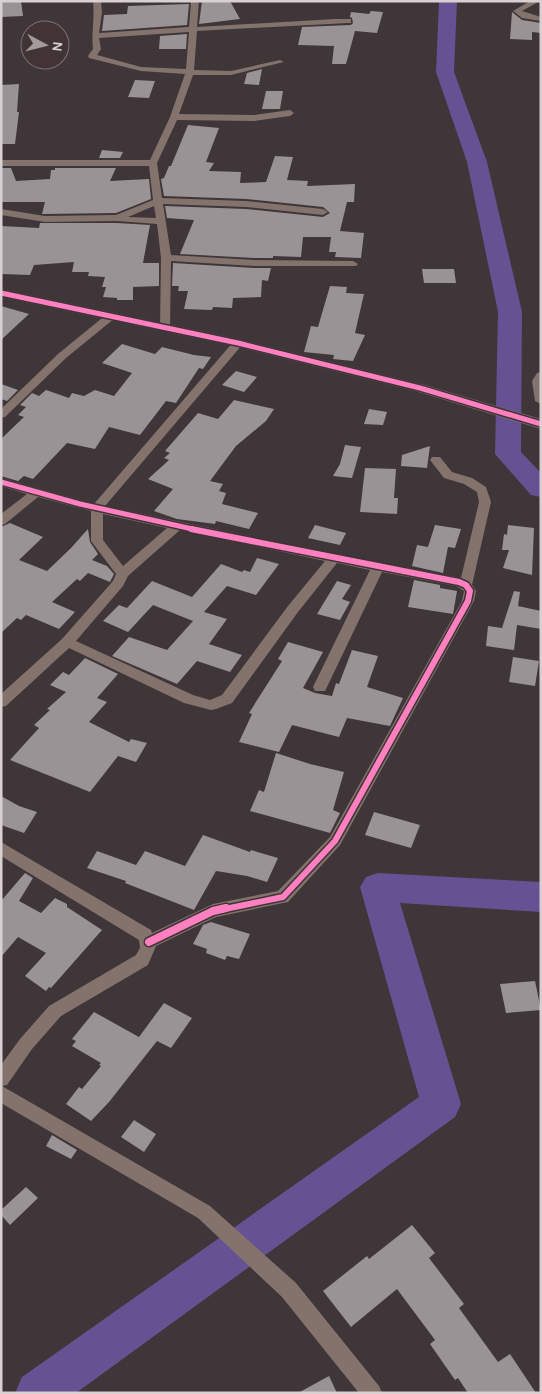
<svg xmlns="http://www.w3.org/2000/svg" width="542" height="1394" viewBox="0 0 542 1394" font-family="Karla,sans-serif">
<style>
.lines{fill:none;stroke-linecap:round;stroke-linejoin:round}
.river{fill:#665192;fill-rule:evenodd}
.building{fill:#999396}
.street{fill:#84726d;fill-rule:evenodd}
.secondary{fill:#7c6967;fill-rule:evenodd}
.cycleway-far2-casing{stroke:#413336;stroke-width:8}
.cycleway-far1-casing{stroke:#413336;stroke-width:9}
.cycleway-casing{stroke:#413336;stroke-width:11}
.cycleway-far2{stroke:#ff80c0;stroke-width:5}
.cycleway-far1{stroke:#ff80c0;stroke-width:6}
.cycleway{stroke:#ff80c0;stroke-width:8}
</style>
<rect width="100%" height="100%" fill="#3e3638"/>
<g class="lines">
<!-- river -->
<g class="river">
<path d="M439 1H457L454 72 487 162 522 312 521 452 541 473V497L531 495 495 454 498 312 467 162 436 72Z"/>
<path d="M378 873 541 882V912L400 903 461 1104 455 1117 76 1393H15L22 1377 419 1097 360 887 366 877Z"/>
</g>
</g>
<!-- building -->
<g class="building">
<path d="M1 1H21L23 16 1 17Z"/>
<path d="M202 1H230L240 19 199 24Z"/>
<path d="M189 4 187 25 102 31 104 15 127 14 128 6Z"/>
<path d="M371 11 383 12 377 33 355 31 346 64H332L334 46 298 45 302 27 351 25 353 23 352 18 350 17 351 12 369 14Z"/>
<path d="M512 12 522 20 541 23V33L532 32V40L510 39Z"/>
<path d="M187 34 186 49H159L160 36Z"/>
<path d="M262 69 259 85 244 84 247 73Z"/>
<path d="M135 80 155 81 149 98 128 97Z"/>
<path d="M19 84 17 112H19L15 144H1V85Z"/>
<path d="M266 91H283L280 109H262Z"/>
<path d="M188 125 219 128 206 162 214 163 209 171 241 172 240 183 266 182 275 156 293 157 287 180 308 181 307 186 355 184 354 202H347L340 231 364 233 361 258 335 257 336 252H329L331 237H303L301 257 273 256V258H254L180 254 194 220 167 218 165 206 246 209 323 217 330 213 323 207 246 199 164 196 161 179 164 178 169 166H171Z"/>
<path d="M102 150 123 152 120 158H99Z"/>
<path d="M1 168H11L16 181 50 179 51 170H55V168H116L110 181 149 179 151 199 116 213 42 214 45 202H1Z"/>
<path d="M40 223H117L150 225 143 263H159V286L133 287V300H117V298L103 297 106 287H102L105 277 88 276 89 272H72L74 262 34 265 30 275 1 274V226L39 228Z"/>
<path d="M173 263 254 268H271L268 281 262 280 261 297 233 298 232 308 213 307 212 310 184 309 188 291H178L179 286H172Z"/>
<path d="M422 269H454L456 283H424Z"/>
<path d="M330 286 347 287 346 293 364 294 355 333 365 335 353 361 333 359 334 355 304 352 311 326 318 327Z"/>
<path d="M1 306 29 314 1 340Z"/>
<path d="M122 344 155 354 162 347 194 355 211 357 203 369 199 368 176 403 166 401 140 435 109 427 95 449 67 443 33 479 24 476 18 481 1 476V439L24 417 18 415 26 407 20 405 32 393 39 396 46 390 69 398 72 393 84 396 95 390 114 396 132 373 102 363Z"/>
<path d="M236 371 257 377 244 392 222 385Z"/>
<path d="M1 384 18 390 7 401 1 399Z"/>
<path d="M234 400 274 409 266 421 236 446 210 481 223 484 219 491 226 493 222 504 258 513 249 529 216 521 215 524 177 519 154 511 173 489 148 479 169 460 164 458 170 453 165 451 198 413 218 419Z"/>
<path d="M369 409 387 412 383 425 364 424Z"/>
<path d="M345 445 361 447 352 478 333 476 340 464Z"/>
<path d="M430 446 427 468 401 466 402 455Z"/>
<path d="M365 468 396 469 394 498H398L397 514 360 512Z"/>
<path d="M10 523 43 537 19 560 47 571 71 548 88 529 90 542 98 554 92 560 107 566 114 574 110 582 88 573 80 581 77 579 52 602 75 612 59 629 26 615 21 620 17 618 1 633V527Z"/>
<path d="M315 525 346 533 340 545 308 538Z"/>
<path d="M435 525 461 529 455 548 448 547 443 573 412 566 417 545 428 547Z"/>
<path d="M508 525 534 528 532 575 503 568 509 550H502L504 534 507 535Z"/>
<path d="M257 558 279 564 256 595 227 586 204 612 227 619 209 644 242 655 230 672 197 661 177 684 112 656 129 637 167 650 193 621 153 605 128 632 103 621 119 605 127 608 152 581 192 597 221 564 242 572 244 570 250 572Z"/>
<path d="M414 580 440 585V588L457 591 453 614 408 607Z"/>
<path d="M337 581 351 585 342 599 350 602 340 620 317 614Z"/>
<path d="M514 591 520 592 518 606 541 611V629L517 625 514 650 486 646 488 626 502 628Z"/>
<path d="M288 642 323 652 303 688 315 693 332 696 336 683 339 684 352 650 378 656 367 687 403 698 390 726 347 718 339 737 292 725 279 752 239 742 252 714 249 713 282 661 278 659Z"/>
<path d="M513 657 539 661 535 686 509 682Z"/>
<path d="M85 658 118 674 97 698 107 702 89 722 129 742 131 739 147 743 136 762 118 756 90 792 10 760 39 728 34 725 50 710 47 709 66 692 50 685 63 672 69 675Z"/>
<path d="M276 753 310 764 344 772 333 810 340 813 330 833 250 811 259 790 264 792Z"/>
<path d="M1 796 19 806 37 812 24 833 1 825Z"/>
<path d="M374 812 420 825 411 848 365 835Z"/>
<path d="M203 835 250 852 251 850 278 858 267 882 247 876 216 871 194 910 125 883 126 881 87 868 97 851 136 865 145 851 185 866Z"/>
<path d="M25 873 33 878 19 901 41 913 55 898 67 904V907L102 930 51 988 49 987 46 991 25 976 46 953 18 937 1 957V901Z"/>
<path d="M211 922 250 934 239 959 227 956 225 960 206 953 207 949 193 944 203 925Z"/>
<path d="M535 981 541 1010 506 1013 500 984Z"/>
<path d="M164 1003 192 1018 171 1048 157 1041 109 1102 91 1121 66 1104 79 1087 82 1089 101 1066 99 1065 101 1063 72 1046 76 1041 72 1039 94 1012 139 1037Z"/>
<path d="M134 1120 156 1134 144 1152 121 1137Z"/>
<path d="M52 1135 77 1150 71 1159 46 1146Z"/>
<path d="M26 1187 38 1198 10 1225 1 1215V1210Z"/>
<path d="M412 1225 435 1253 429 1258 464 1304 459 1308 498 1362 510 1354 536 1393H468L458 1378 455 1380 430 1344 435 1340 397 1289 351 1327 323 1291 367 1256 369 1259Z"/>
<path d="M329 1376 337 1393H298Z"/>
</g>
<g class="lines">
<!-- street -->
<g class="street">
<path d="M93 1H101L102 13 99 33 189 27 191 1H199L197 27 335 19H351V23H348L197 31 194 70 231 71 280 60 284 62 231 75H193L179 114 254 115 290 110 294 113 290 116 254 121 177 120 157 163 162 198 246 201 323 209 328 212 323 215 246 207 163 204 171 255 254 260 353 261 358 264 356 266H254L171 261 170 327 165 330 160 327 161 258 157 224 117 221 45 222 1 215V209L45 216 116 215 153 200 149 166H1V160H150L170 117 185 74 141 71 89 58 88 56 93 49C91 33 95 18 93 1ZM189 32 186 69 141 67 97 55 101 49 99 38ZM154 206 156 218 128 217Z"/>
<path d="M530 1H540L522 11 541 17V21L522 18 513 11Z"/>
<path d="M111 313 115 314 116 316 115 318 66 358 5 417 1 418V409L58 354 107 314Z"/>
<path d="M238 340 242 341 243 343 242 345 105 506 305 548 461 578 479 502 477 492 464 484 444 478 430 460 432 457H440L452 472 472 478 486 487 491 502 472 585 476 591 474 601 340 845 288 902 216 917 156 946 148 965 61 1016 32 1049 7 1085 2 1086 210 1206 296 1283 379 1386 382 1393H359L282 1297 198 1218 1 1103V1065L20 1039 49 1006 136 955 140 948 139 940 1 856V842L151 930 152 933 213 904 278 891 330 837 462 601 464 591 456 586 382 572 327 687 325 691H315L313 687 370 570 337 563 298 612 232 703 216 709 211 710 184 703 69 648 6 706 1 707V694L62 639 113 581 116 574 91 541V511L38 497 5 524 1 525V514L27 494 1 486V478L94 504 234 341ZM103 514 167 528 123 566 103 540ZM180 530 325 561 288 606 222 695 210 700 193 695 76 641 123 586 128 576Z"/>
<path d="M541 372V404L535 401 532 381 537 373Z"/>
</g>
<!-- secondary -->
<path class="secondary" d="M1 289 238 339 425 385 541 419V429L415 391 238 347 1 297Z"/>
<!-- cycleway-far2 casing -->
<g class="cycleway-far2-casing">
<g id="cycleway-far2">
<path d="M1 293 238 343 420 388 541 424"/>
<path d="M1 482 80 504 197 530"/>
</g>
</g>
<!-- cycleway-far1 casing -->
<g class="cycleway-far1-casing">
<path id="cycleway-far1" d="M191 529 459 582 466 585 470 591 468 601 335 841 283 897 220 910"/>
</g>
<!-- cycleway casing -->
<g class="cycleway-casing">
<path id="cycleway" d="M149 942 213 911 226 908"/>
</g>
<!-- cycleway-far2 -->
<use href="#cycleway-far2" class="cycleway-far2"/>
<!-- cycleway-far1 -->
<use href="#cycleway-far1" class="cycleway-far1"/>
<!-- cycleway -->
<use href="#cycleway" class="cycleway"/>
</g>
<!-- border -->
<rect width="542" height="1394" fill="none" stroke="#d9d0d2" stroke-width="5"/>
<!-- north arrow -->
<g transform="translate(45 45) rotate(97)"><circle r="24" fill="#413336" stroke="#7e7274"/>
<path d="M0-4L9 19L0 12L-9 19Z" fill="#a39a9c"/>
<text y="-8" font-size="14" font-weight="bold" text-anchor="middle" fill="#d9d0d2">N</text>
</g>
</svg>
